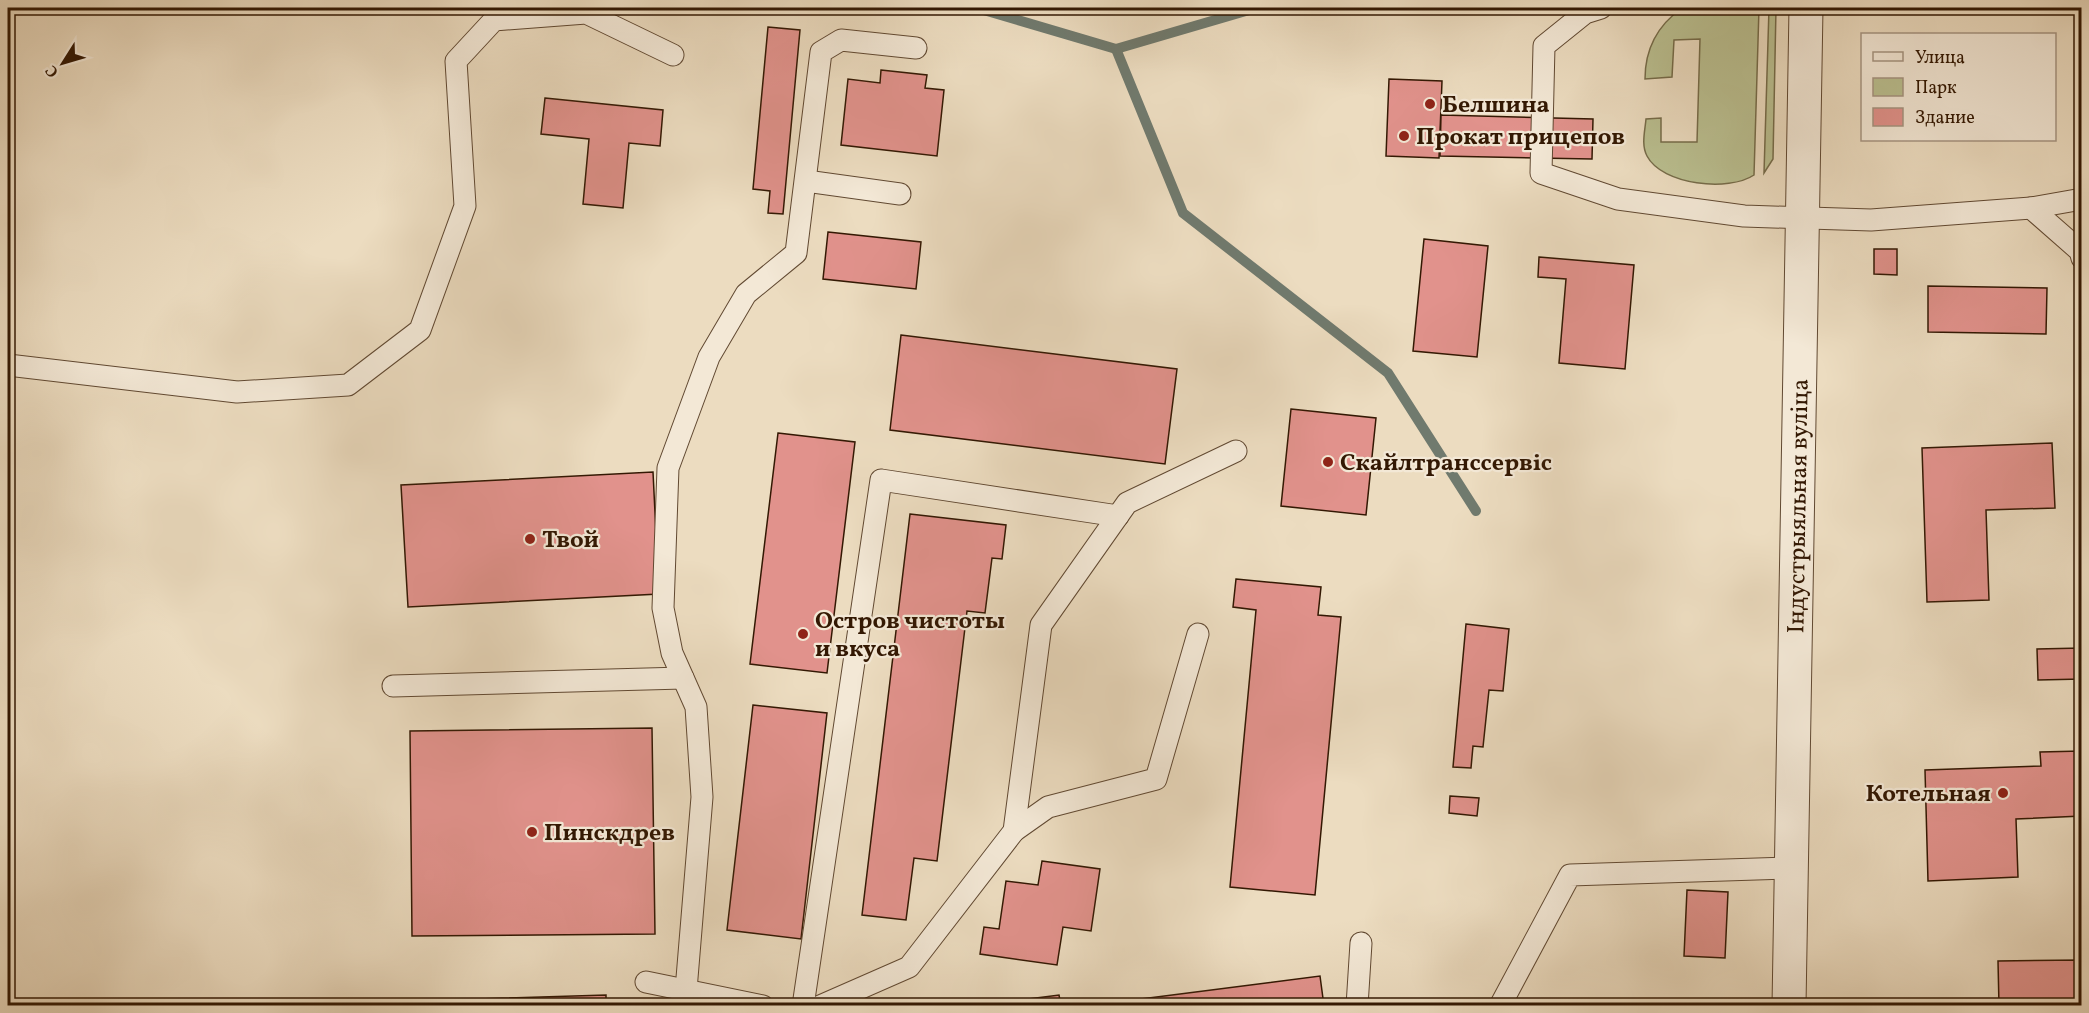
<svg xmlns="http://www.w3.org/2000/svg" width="2089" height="1013" viewBox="0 0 2089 1013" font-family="Vollkorn,serif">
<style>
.green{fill:#babf90;stroke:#766c4a;stroke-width:1.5}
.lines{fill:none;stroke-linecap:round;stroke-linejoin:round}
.stream{stroke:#707a6e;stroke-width:10}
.building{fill:#e1928c;stroke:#331803;stroke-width:1.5}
.lane-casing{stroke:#614932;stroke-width:23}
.street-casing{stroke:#614932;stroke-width:35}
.lane{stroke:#f3e8d6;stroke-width:21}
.street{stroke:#f3e8d6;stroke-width:33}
.poi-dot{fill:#8f2418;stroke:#f3e8d6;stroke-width:2}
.labels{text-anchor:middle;stroke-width:4.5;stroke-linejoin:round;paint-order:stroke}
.poi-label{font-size:24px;font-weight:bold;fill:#331803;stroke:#f3e8d6;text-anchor:start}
.street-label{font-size:24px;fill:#331803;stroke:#f3e8d6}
</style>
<rect width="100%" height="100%" fill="#ecdcc0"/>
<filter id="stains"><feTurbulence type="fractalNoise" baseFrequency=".00333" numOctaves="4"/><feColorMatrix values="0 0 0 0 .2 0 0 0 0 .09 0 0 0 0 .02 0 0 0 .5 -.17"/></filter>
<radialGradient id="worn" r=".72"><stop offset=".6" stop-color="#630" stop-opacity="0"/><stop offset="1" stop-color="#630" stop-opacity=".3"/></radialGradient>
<!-- green -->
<g class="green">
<path d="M1682 8H1759L1754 175C1729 192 1662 185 1647 156 1641 145 1645 131 1646 119L1661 118V142H1697L1700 39 1674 40 1672 77 1645 79C1645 49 1658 25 1682 8Z"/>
<path d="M1769 8H1776L1773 159 1764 173Z"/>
</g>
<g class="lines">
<!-- stream -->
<g class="stream">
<path d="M977 8 1116 49 1256 8"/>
<path d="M1116 49 1183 213 1388 373 1476 511"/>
</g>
</g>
<!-- building -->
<g class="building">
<path d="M768 27 800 30 783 214 768 213 770 191 753 189Z"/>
<path d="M881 70 927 75 925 88 944 90 937 156 841 145 848 79 880 83Z"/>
<path d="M1389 79 1442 81 1439 158 1386 156Z"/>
<path d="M545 98 663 110 660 146 629 143 623 208 583 204 589 139 541 134Z"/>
<path d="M1441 115 1593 119 1592 159 1440 156Z"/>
<path d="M828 232 921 242 916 289 823 279Z"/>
<path d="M1424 239 1488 246 1477 357 1413 351Z"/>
<path d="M1874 249H1897V275L1874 274Z"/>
<path d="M1539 257 1634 265 1625 369 1559 363 1566 279 1538 277Z"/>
<path d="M1928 286 2047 288 2046 334 1928 332Z"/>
<path d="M901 335 1177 369 1165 464 890 430Z"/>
<path d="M1291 409 1376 418 1366 515 1281 506Z"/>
<path d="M778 433 855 442 827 673 750 664Z"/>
<path d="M2052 443 2055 508 1986 510 1989 600 1927 602 1922 448Z"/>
<path d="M653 472 659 594 408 607 401 485Z"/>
<path d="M910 514 1006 525 1002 559 992 558 985 613 967 611 937 861 914 858 906 920 862 915Z"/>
<path d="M1236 579 1321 587 1318 615 1341 617 1315 895 1230 887 1256 610 1233 607Z"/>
<path d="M1466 624 1509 629 1503 691 1489 690 1483 747 1473 746 1471 768 1453 767Z"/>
<path d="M2082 648V679L2038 680 2037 649Z"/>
<path d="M753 705 827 713 801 939 727 930Z"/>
<path d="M652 728 655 934 412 936 410 731Z"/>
<path d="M2082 751V816L2016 819 2018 877 1928 881 1925 770 2041 766 2040 752Z"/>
<path d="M1450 796 1479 798 1477 816 1449 813Z"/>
<path d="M1042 861 1100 869 1091 931 1063 927 1057 965 980 954 984 927 999 929 1006 881 1038 885Z"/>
<path d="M1687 890 1728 892 1725 958 1684 956Z"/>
<path d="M2082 960V1006H1999L1998 961Z"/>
<path d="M1320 976 1324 1006H1086Z"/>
<path d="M606 995V1006H410V1001Z"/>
<path d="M1059 995 1061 1006H975Z"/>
</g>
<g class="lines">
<!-- lane casing -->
<g class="lane-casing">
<g id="lane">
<path d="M1601 8 1585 13 1544 46 1541 173 1618 199 1744 216 1871 220 2031 208 2082 199"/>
<path d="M806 181 900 194"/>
<path d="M2031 208 2080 251 2082 258"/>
<path d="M8 365 237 392 348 385 420 330 465 206 456 61 494 20 586 13 673 55"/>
<path d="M393 686 683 678"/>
<path d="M1014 831 1048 807 1156 779 1198 634"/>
<path d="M646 982 763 1006"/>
<path d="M686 990 702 797 696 707 672 653 663 608 668 468 709 357 746 294 796 253 821 52 841 40 916 48"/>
<path d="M803 1006 881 480 1118 516"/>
<path d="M820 1006 909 967 1014 831 1041 625 1127 503 1236 451"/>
<path d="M1357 1006 1361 943"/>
<path d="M1500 1006 1570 875 1791 868"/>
</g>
</g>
<!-- street casing -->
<g class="street-casing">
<g id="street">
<path id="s1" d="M1789 1006 1806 8"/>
</g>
</g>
<!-- lane -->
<use href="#lane" class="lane"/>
<!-- street -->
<use href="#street" class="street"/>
</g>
<!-- markers -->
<g class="poi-dot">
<circle cx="1430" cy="104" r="6"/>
<circle cx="1404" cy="136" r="6"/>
<circle cx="1328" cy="462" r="6"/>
<circle cx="530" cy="539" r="6"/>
<circle cx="803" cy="634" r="6"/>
<circle cx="2003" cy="793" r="6"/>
<circle cx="532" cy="832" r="6"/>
</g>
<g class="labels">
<!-- poi labels -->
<g class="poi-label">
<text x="1442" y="112">Белшина</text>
<text x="1416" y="144">Прокат прицепов</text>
<text x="1340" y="470">Скайлтранссервіс</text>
<text x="542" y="547">Твой</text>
<text x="815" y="628">Остров чистоты<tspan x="815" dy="28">и вкуса</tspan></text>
<text x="1991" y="801" text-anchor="end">Котельная</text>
<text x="544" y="840">Пинскдрев</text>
</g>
<!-- street labels -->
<g class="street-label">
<text dy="8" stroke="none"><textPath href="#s1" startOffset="500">Індустрыяльная вуліца</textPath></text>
</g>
</g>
<!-- margin -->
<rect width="2089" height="1013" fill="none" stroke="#ecdcc0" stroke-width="30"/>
<rect x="9" y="9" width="2071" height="995" fill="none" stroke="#331803" stroke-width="3"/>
<rect x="15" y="15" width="2059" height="983" fill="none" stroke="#331803" stroke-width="1.5"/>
<!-- legend -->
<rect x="1861" y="33" width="195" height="108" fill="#f3e8d6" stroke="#a69582" stroke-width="1.5"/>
<rect x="1873" y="52" width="30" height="9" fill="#f3e8d6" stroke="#a69582" stroke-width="1.5"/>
<text x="1915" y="63" font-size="18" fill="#331803">Улица</text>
<rect x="1873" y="78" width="30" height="18" fill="#babf90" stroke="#a69582" stroke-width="1.5"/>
<text x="1915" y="93" font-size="18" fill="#331803">Парк</text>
<rect x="1873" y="108" width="30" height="18" fill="#e1928c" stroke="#a69582" stroke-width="1.5"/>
<text x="1915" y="123" font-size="18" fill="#331803">Здание</text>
<!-- north arrow -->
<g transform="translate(63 63) rotate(233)" stroke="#f3e8d6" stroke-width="4.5" paint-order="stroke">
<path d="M0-4.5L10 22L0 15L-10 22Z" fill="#331803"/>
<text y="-9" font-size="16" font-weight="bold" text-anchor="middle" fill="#331803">С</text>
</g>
<rect width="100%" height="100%" filter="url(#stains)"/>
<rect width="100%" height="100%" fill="url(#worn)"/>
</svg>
